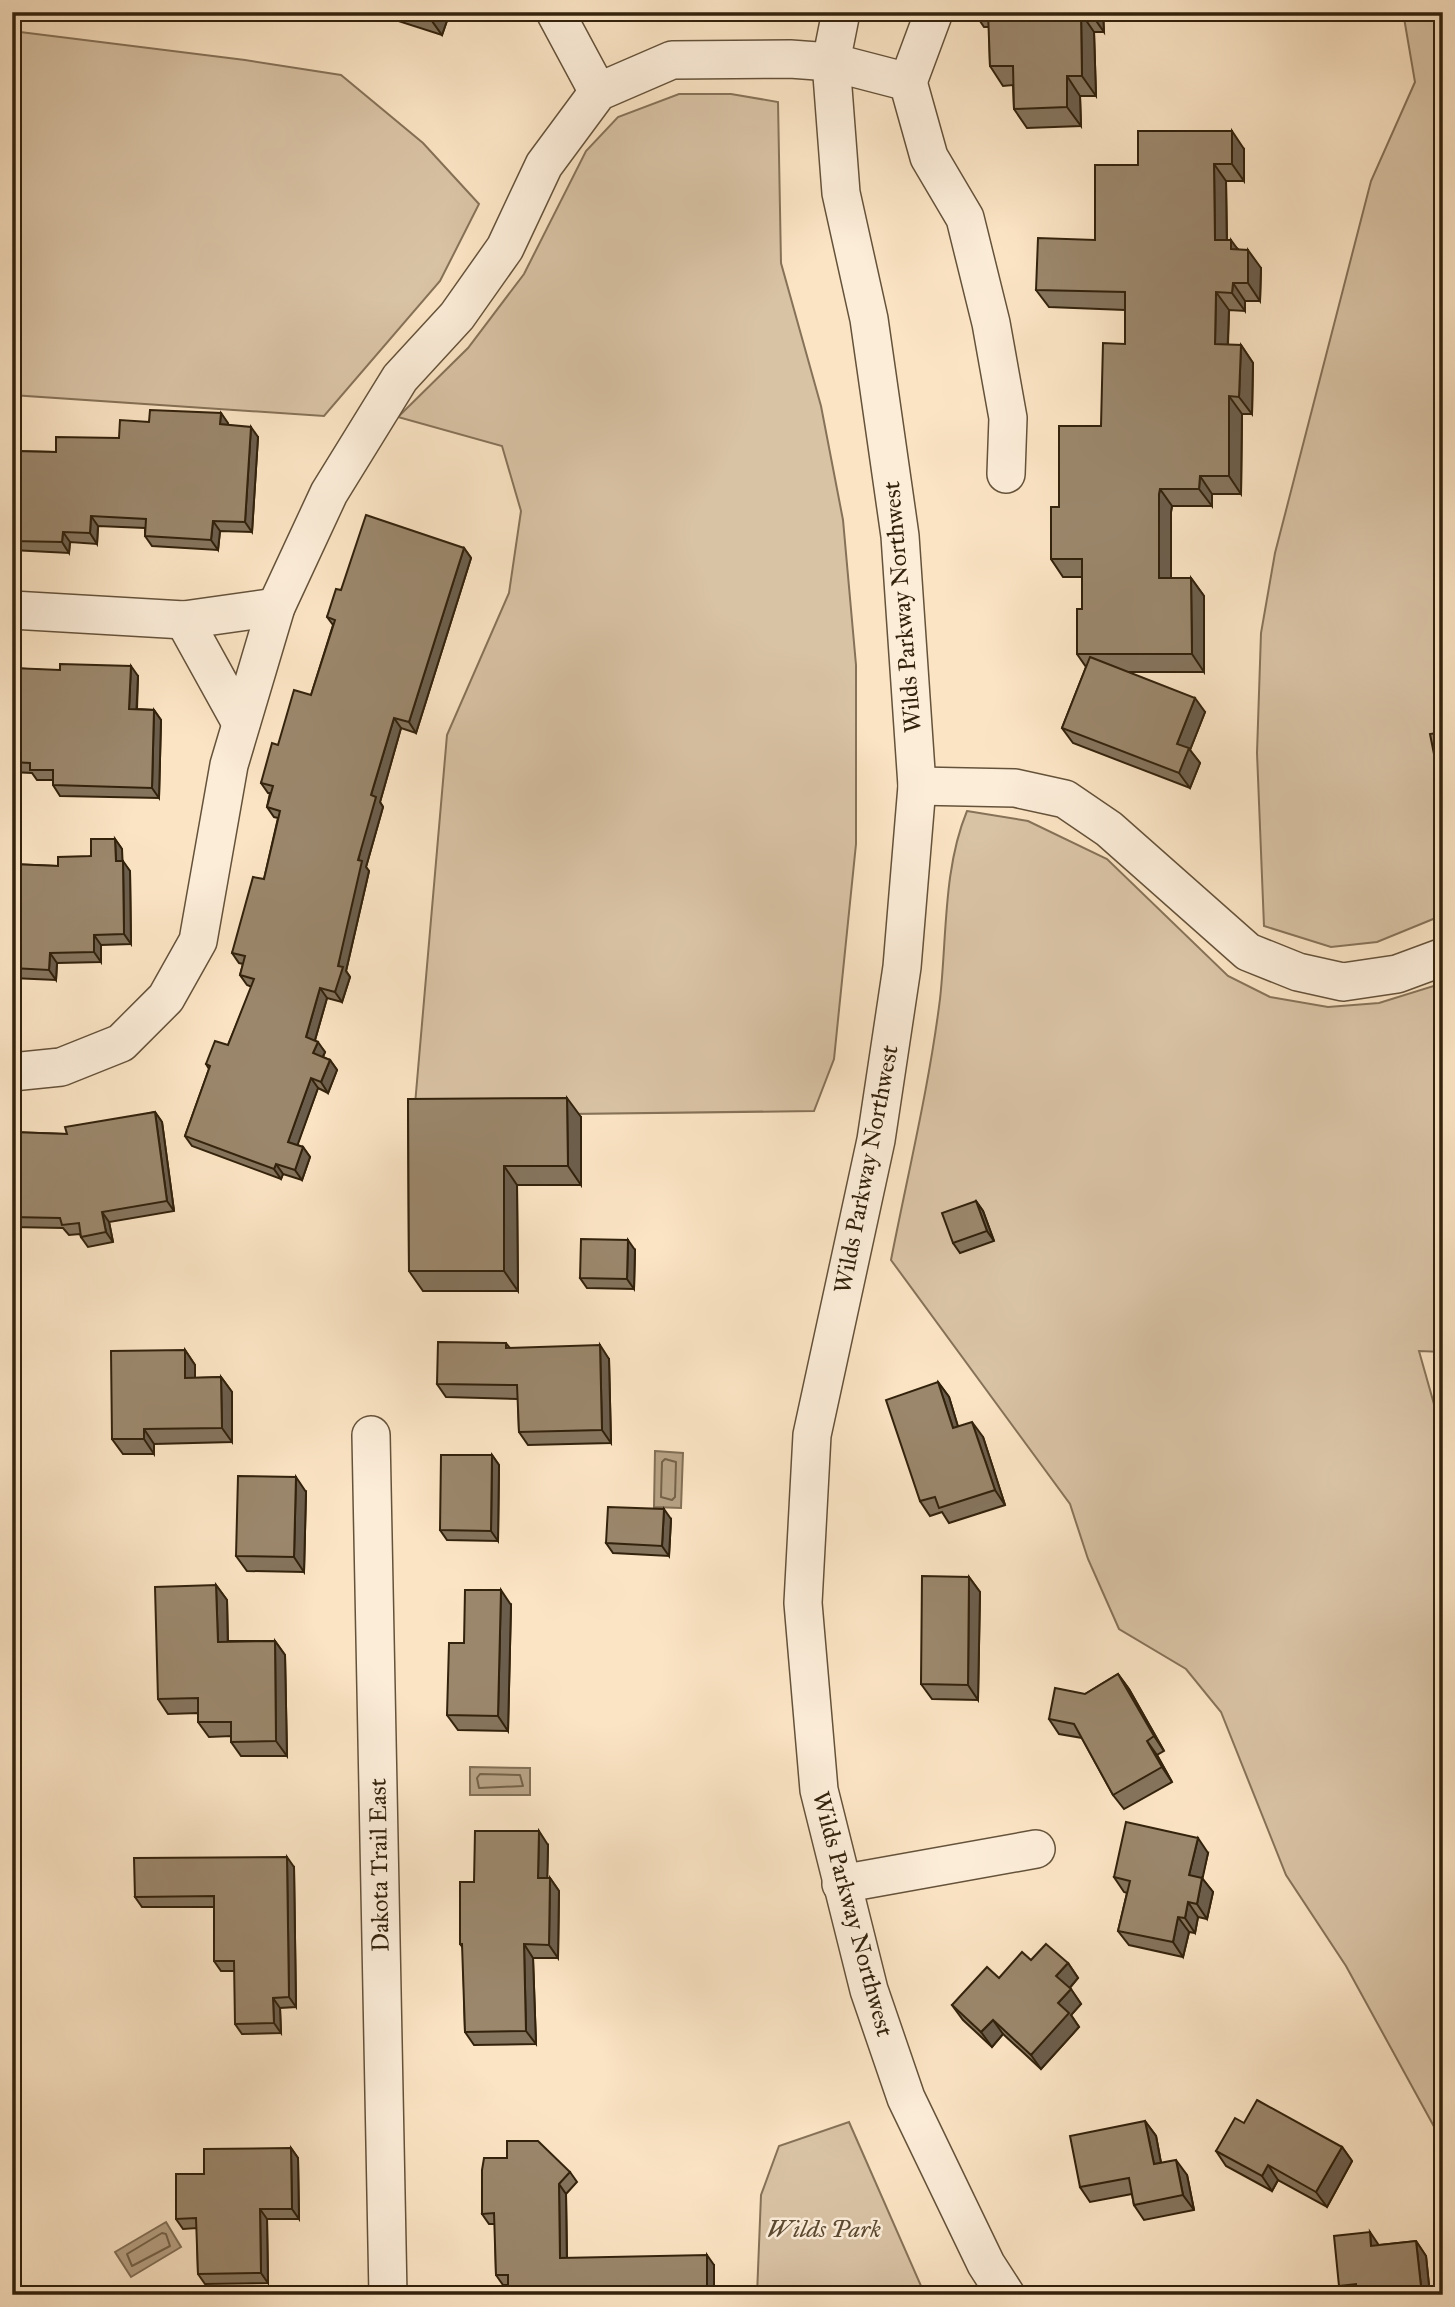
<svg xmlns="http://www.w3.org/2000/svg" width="1455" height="2307" viewBox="0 0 1455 2307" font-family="'IM FELL Great Primer',serif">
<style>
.green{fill:#d9c3a5;stroke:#867258;stroke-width:2}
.water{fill:#b7a285;stroke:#826f55;stroke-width:2}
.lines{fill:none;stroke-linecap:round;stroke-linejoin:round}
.shore{stroke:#756248;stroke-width:2}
.minor-casing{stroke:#65523a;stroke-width:40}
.minor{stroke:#fcedd9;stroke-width:37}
.wall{fill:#85745d;stroke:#33220c;stroke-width:2}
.shaded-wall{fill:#6c5e4c;stroke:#33220c;stroke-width:2}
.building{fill:#9b876c;stroke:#33220c;stroke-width:2}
.labels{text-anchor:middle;stroke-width:5;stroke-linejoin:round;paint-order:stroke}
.street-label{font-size:24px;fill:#33220c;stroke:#fcedd9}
.park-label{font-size:24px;font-style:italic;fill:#5c4a32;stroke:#fcedd9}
</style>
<rect width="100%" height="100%" fill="#fbe4c4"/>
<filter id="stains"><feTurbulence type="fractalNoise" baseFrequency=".00286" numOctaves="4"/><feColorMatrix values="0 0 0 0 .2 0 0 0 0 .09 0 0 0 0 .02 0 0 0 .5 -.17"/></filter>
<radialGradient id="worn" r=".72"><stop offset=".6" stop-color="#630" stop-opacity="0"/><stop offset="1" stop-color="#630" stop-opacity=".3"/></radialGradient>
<!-- green -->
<g class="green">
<path d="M1403 12H1443V915L1377 942 1331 947 1264 926 1257 753 1261 633 1275 553 1371 181 1415 82Z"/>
<path d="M12 31 245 60 341 75 423 143 479 204 440 281 324 416 12 395Z"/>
<path d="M679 94H731L778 102 781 263 821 406 843 520 856 665V844L834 1059 814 1111 414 1116 447 735 509 593 521 511 502 446 398 417 468 348 524 274 586 151 618 117Z"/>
<path d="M967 811 1028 821 1107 859 1228 976 1270 997 1328 1007 1379 1003 1443 983V1352L1419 1351 1443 1436V2143L1346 1966 1286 1875 1221 1712 1186 1669 1119 1629 1088 1559 1070 1504 891 1260C908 1173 929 1087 940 999 947 937 943 869 967 811Z"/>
<path d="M849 2122 925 2295H757L761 2195 779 2146Z"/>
</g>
<!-- water -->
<g class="water">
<path d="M655 1451 683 1453 681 1508 654 1507Z"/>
<path d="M470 1767 530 1768V1795H470Z"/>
<path d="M166 2222 181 2247 131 2277 115 2252Z"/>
</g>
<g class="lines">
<!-- shore -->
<g class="shore">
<path d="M665 1459 676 1462 675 1497 672 1500 661 1497 662 1462Z"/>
<path d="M480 1774 520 1775 523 1786 479 1788 477 1778Z"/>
<path d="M162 2233 166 2234 170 2246 132 2266 127 2254Z"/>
</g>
<!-- minor casing -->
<g class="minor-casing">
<g id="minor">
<path d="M555 12 598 92"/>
<path d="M841 12 831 62 841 193 869 319 900 536 917 786 902 967 876 1140 812 1435 803 1603 819 1790 869 1990 906 2098 986 2264 1006 2295"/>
<path d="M908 82 934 12"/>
<path d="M12 610 184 620 276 607"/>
<path d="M184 620 241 723"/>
<path d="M917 786 1015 788 1065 799 1109 829 1248 952 1298 972 1343 982 1397 974 1443 957"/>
<path d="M12 1072 61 1067 121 1043 166 998 198 941 229 765 276 607 329 493 400 378 457 316 505 248 544 165 598 92 672 60 790 59 831 62 908 82 929 157 965 218 991 323 1008 418 1006 474"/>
<path d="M371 1435 388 2295"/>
<path d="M841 1884 1036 1849"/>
</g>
</g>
<!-- minor -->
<use href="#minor" class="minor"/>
</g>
<!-- wall -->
<g class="wall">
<path d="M390 12H450L442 35 395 20Z"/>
<path d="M974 12H1103L1104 32H1094L1096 96H1080L1081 126 1027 128 1014 109 1013 85 1003 86 990 66 989 27H984Z"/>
<path d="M1244 149V181H1226L1227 240 1261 268 1260 301H1245V311L1229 310 1228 345H1241L1253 363 1252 414H1242L1241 494H1212V506H1172L1171 512V578H1191L1204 596V672H1128L1205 712 1190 750 1200 763 1190 788 1073 743 1062 728 1086 667 1077 654 1082 609V577H1063L1051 559 1101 426 1125 344V310L1049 307 1036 290 1095 240 1138 165Z"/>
<path d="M221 413 228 425 258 437 252 532 220 531 218 550 152 546 145 536V528L98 526 97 544 70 542 69 553 12 550V451L56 452 119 438 149 422Z"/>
<path d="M464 548 471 558 416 733 401 728 380 802 383 807 366 867 369 871 346 971 350 977 342 1002 327 998 315 1040 325 1052 323 1057 330 1060 337 1070 328 1093 318 1088 297 1145 303 1147 310 1157 302 1180 283 1174 281 1179 192 1146 185 1136 209 1069 206 1064 228 1045 252 987 247 985 240 975 243 964 239 963 232 953 264 879 278 818 274 817 267 807 270 793H268L261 783 278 745 311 695 333 625 327 617 341 590Z"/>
<path d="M12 668 138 676 137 709 154 710 161 720 159 798 60 796 53 785V780H37L32 773 12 772Z"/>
<path d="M115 839 122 849V861L130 871 131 944 101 945V962L57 963 56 980 12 978V864L58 866 91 856Z"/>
<path d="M408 1099 581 1117V1185H517L518 1291H423L409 1271Z"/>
<path d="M155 1112 162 1122 174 1211 109 1222 113 1242 88 1247 81 1237 80 1234 69 1235 63 1228 12 1227V1132L67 1134Z"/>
<path d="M976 1201 983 1211 994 1241 960 1253 953 1243Z"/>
<path d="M635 1250 634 1289 587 1288 580 1278Z"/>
<path d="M506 1343 510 1348 609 1359 611 1443 528 1445 519 1432 518 1399 446 1397 437 1384Z"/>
<path d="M185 1350 195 1365V1378L221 1377 232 1392V1442L154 1444V1454H123L112 1439Z"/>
<path d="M938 1382 949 1397 958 1427 983 1437 1005 1505 949 1523 942 1512 930 1516 920 1501Z"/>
<path d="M492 1455 499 1465 498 1541 447 1540 440 1530Z"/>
<path d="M306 1492 304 1572 247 1571 236 1556Z"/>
<path d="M671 1519 669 1556 613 1553 606 1543Z"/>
<path d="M969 1577 980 1592 978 1700 932 1699 921 1684Z"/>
<path d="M216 1585 227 1600 228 1641H275L285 1655 287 1756H241L231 1742V1736L209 1737 198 1722V1713L168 1714 158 1699Z"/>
<path d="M511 1605 508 1731 458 1730 447 1715 464 1643Z"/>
<path d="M1118 1674 1129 1689 1164 1751 1157 1755 1172 1782 1124 1809 1113 1795 1082 1738 1059 1734 1049 1719 1085 1694Z"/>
<path d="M548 1845 547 1878H550L559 1891 558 1958H533L536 2044 474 2045 465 2032 463 1948 460 1944 474 1882Z"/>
<path d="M1208 1853 1202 1878 1213 1892 1207 1919 1198 1917 1195 1933 1189 1932 1183 1957 1129 1945 1118 1931 1127 1893 1124 1892 1114 1877Z"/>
<path d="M294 1867 296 2007 280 2008 281 2033 242 2034 235 2024V1971H221L214 1961V1907H142L135 1897Z"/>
<path d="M1031 1960 1068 1963 1078 1978 1070 1988 1081 2004 1071 2015 1079 2027 1041 2069 1003 2034 992 2047 963 2020 952 2005 999 1978Z"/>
<path d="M1145 2121 1156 2136 1161 2163 1187 2175 1194 2210 1144 2220 1134 2205 1132 2194 1090 2202 1080 2187Z"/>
<path d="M1244 2123 1342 2147 1352 2161 1327 2207 1278 2180 1272 2191 1226 2166 1216 2151Z"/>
<path d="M291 2148 298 2158 299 2219H267L268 2283 205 2284 198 2274 197 2228 183 2229 176 2219 204 2174Z"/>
<path d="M570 2172 577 2182 566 2194 567 2258 714 2265V2295H508V2285H503L496 2275 495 2224H489L482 2214Z"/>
<path d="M1416 2241 1426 2256 1430 2295H1346L1339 2286 1379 2245Z"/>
</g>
<!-- shaded-wall -->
<g class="shaded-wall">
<path d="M435 12H450L442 35 432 21Z"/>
<path d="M1090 12H1103L1104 32Z"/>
<path d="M1081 13 1094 32 1096 96 1082 76Z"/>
<path d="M1067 76 1080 96 1081 126 1067 107Z"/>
<path d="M1232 131 1244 149V181L1232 164Z"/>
<path d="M1214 164 1226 181 1227 257 1215 240Z"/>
<path d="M1231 240 1244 258 1231 249Z"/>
<path d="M1248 250 1261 268 1260 301 1248 283Z"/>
<path d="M1233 283 1245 301V311L1232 293Z"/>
<path d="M1216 292 1229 310 1227 362 1215 344Z"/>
<path d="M1241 345 1253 363 1252 414 1239 397Z"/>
<path d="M1229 396 1242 414 1241 494 1229 476Z"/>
<path d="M221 413 228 423V434L220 424Z"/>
<path d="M251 427 258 437 252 532 245 522Z"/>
<path d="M1200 476 1212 494V506L1199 489Z"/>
<path d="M1160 489 1172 506 1171 512V596L1159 578V494Z"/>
<path d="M91 516 98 526 97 544 90 533Z"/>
<path d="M213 521 220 531 218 550 211 540Z"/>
<path d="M63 532 70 542 69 553 62 542Z"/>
<path d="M464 548 471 558 416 733 409 722Z"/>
<path d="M1191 578 1204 596V672L1192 654Z"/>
<path d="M131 666 138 676 136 719 129 709Z"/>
<path d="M1195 698 1205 712 1190 750 1200 763 1190 788 1179 773 1177 744Z"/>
<path d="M154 710 161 720 159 798 152 788Z"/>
<path d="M394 718 401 728 380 802 383 807 366 867 369 871 346 971 350 977 342 1002 335 992 338 966 371 795Z"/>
<path d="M115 839 122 849 123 871 116 861Z"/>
<path d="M123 861 130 871 131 944 124 934Z"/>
<path d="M94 935 101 945V962L94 952Z"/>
<path d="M50 953 57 963 56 980 49 970Z"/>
<path d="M320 988 327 998 313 1047 306 1037Z"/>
<path d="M318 1042 325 1052 320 1063 313 1053Z"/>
<path d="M330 1060 337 1070 328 1093 321 1082Z"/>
<path d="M311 1078 318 1088 295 1152 288 1142Z"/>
<path d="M567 1098 581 1117V1185L568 1166Z"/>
<path d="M155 1112 162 1122 174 1211 167 1201Z"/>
<path d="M303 1147 310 1157 302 1180 295 1170Z"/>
<path d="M276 1164 283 1174 281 1179 274 1169Z"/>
<path d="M504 1166 517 1185 518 1291 504 1271Z"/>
<path d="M976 1201 983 1211 994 1241 987 1231Z"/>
<path d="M102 1212 109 1222 113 1242 106 1232Z"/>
<path d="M628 1240 635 1250 634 1289 627 1279Z"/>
<path d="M600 1345 609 1359 611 1443 602 1430Z"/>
<path d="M185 1350 195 1365V1393L185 1378Z"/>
<path d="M221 1377 232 1392V1442L222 1428Z"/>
<path d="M938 1382 949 1397 963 1443 953 1428Z"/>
<path d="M972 1422 983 1437 1005 1505 995 1490Z"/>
<path d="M144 1429 154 1444V1454L144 1439Z"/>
<path d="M492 1455 499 1465 498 1541 491 1531Z"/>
<path d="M296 1477 306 1492 304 1572 294 1557Z"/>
<path d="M664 1509 671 1519 669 1556 662 1546Z"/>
<path d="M969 1577 980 1592 978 1700 968 1685Z"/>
<path d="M216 1585 227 1600 228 1656 218 1642Z"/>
<path d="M501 1590 511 1605 508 1731 498 1716Z"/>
<path d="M275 1641 285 1655 287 1756 276 1741Z"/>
<path d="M1118 1674 1129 1689 1164 1751 1154 1736Z"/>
<path d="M1147 1741 1157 1755 1172 1782 1162 1767Z"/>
<path d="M539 1831 548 1845 547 1891 538 1878Z"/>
<path d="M1198 1838 1208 1853 1200 1890 1189 1875Z"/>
<path d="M287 1857 294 1867 296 2007 289 1997Z"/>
<path d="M550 1878 559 1891 558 1958 549 1945Z"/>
<path d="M1202 1878 1213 1892 1207 1919 1197 1904Z"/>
<path d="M1188 1902 1198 1917 1195 1933 1185 1918Z"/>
<path d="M1178 1917 1189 1932 1183 1957 1173 1942Z"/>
<path d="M524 1944 533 1958 536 2044 526 2031Z"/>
<path d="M1068 1963 1078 1978 1067 1991 1056 1976Z"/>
<path d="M1071 1989 1081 2004 1071 2015 1079 2027 1041 2069 1031 2055 1058 2003Z"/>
<path d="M273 1998 280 2008 281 2033 274 2023Z"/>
<path d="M993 2020 1003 2034 992 2047 981 2032Z"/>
<path d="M1145 2121 1156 2136 1164 2179 1154 2164Z"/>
<path d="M1342 2147 1352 2161 1327 2207 1316 2192Z"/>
<path d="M291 2148 298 2158 299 2219 292 2209Z"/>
<path d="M1176 2160 1187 2175 1194 2210 1183 2195Z"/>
<path d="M1268 2165 1278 2180 1272 2191 1262 2176Z"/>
<path d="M559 2184 566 2194 567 2268 560 2258Z"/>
<path d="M260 2209 267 2219 268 2283 261 2273Z"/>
<path d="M1370 2232 1380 2247 1371 2246Z"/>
<path d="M1416 2241 1426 2256 1430 2295H1422Z"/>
<path d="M707 2255 714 2265V2295H707Z"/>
</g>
<!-- building -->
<g class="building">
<path d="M407 12H435L432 21Z"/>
<path d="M988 12H1090L1081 13 1082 76H1067V107L1014 109 1013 66H990Z"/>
<path d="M1138 131H1232V164H1214L1215 240H1231V249L1248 250V283H1233L1232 293 1216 292 1215 344 1241 345 1239 397 1229 396V476H1200L1199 489H1160L1159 494V578H1191L1192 654H1077V609H1082V559H1051V507H1059V426H1101L1103 343 1125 344V292L1036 290 1038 238 1095 240V165H1138Z"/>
<path d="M150 410 221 413 220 424 251 427 245 522 213 521 211 540 145 536 146 519 91 516 90 533 63 532 62 542 12 541V451L56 452V437L119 438 120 420 149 422Z"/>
<path d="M366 515 464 548 409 722 394 718 371 795 376 797 358 860 362 861 338 966 343 967 335 992 320 988 306 1037 318 1042 313 1053 330 1060 321 1082 311 1078 288 1142 303 1147 295 1170 276 1164 274 1169 185 1136 210 1066 206 1064 215 1041 228 1045 254 979 240 975 245 956 232 953 253 877 264 879 280 811 267 807 273 786 261 783 272 743 278 745 294 690 311 695 335 620 327 617 336 589 341 590Z"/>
<path d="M1090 657 1195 698 1177 744 1189 748 1179 773 1062 728Z"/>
<path d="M60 664 131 666 129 709 154 710 152 788 53 785V770H30V763L12 762V668L60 670Z"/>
<path d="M1443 732V773L1438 774 1430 734Z"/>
<path d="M91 839H115L116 861H123L124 934 94 935V952L50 953 49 970 12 968V864L58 866V857L91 856Z"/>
<path d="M567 1098 568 1166H504V1271H409L408 1099Z"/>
<path d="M155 1112 167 1201 102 1212 106 1232 81 1237 79 1223 62 1225 60 1218 12 1217V1132L67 1134 65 1127Z"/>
<path d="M976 1201 987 1231 953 1243 942 1213Z"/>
<path d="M581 1239 628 1240 627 1279 580 1278Z"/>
<path d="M438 1342 506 1343V1348L600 1345 602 1430 519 1432 517 1385 437 1384Z"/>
<path d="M185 1350V1378L221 1377 222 1428 144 1429V1439H112L111 1351Z"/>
<path d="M938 1382 953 1428 972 1422 995 1490 939 1508 935 1497 920 1501 886 1400Z"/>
<path d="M441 1455H492L491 1531 440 1530Z"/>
<path d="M238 1476 296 1477 294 1557 236 1556Z"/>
<path d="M608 1507 664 1509 662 1546 606 1543Z"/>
<path d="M922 1576 969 1577 968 1685 921 1684Z"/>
<path d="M216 1585 218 1642 275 1641 276 1741 231 1742V1722H198V1698L158 1699 155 1587Z"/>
<path d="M465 1590H501L498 1716 447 1715 449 1643H464Z"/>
<path d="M1118 1674 1154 1736 1147 1741 1162 1767 1113 1795 1074 1724 1049 1719 1055 1688 1085 1694Z"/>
<path d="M1126 1822 1198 1838 1189 1875 1202 1878 1197 1904 1188 1902 1185 1918 1178 1917 1173 1942 1118 1931 1130 1881 1114 1877Z"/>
<path d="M475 1831H539L538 1878H550L549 1945 524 1944 526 2031 465 2032 462 1944H460V1882H474Z"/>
<path d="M287 1857 289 1997 273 1998 274 2023 235 2024 234 1961H214V1896L135 1897 134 1858Z"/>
<path d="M1046 1944 1068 1963 1056 1976 1071 1989 1058 2003 1069 2013 1031 2055 993 2020 981 2032 952 2005 987 1967 999 1978 1022 1952 1031 1960Z"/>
<path d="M1257 2100 1342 2147 1316 2192 1268 2165 1262 2176 1216 2151 1235 2118 1244 2123Z"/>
<path d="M1145 2121 1154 2164 1176 2160 1183 2195 1134 2205 1129 2178 1080 2187 1070 2136Z"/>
<path d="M507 2141H538L570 2172 559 2184 560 2258 707 2255V2295H508V2275H496L494 2213 482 2214V2170L484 2158H507Z"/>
<path d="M291 2148 292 2209H260L261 2273 198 2274 196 2218 176 2219V2174H204V2149Z"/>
<path d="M1370 2232 1371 2246 1416 2241 1422 2295H1357L1356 2284 1339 2286 1334 2236Z"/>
</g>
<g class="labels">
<!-- street labels -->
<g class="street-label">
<text transform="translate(902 607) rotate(-95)" y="8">Wilds Parkway Northwest</text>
<text transform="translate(866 1169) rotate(-79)" y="8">Wilds Parkway Northwest</text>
<text transform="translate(379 1865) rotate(-91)" y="8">Dakota Trail East</text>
<text transform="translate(853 1914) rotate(75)" y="8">Wilds Parkway Northwest</text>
</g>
<!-- park labels -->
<g class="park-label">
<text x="824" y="2237">Wilds Park</text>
</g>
</g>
<!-- margin -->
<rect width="1455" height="2307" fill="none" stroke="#fbe4c4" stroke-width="42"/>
<rect x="14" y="14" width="1427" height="2279" fill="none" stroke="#33220c" stroke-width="3.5"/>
<rect x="21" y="21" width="1413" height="2265" fill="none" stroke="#33220c" stroke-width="2"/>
<rect width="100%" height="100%" filter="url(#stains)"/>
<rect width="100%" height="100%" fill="url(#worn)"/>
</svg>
